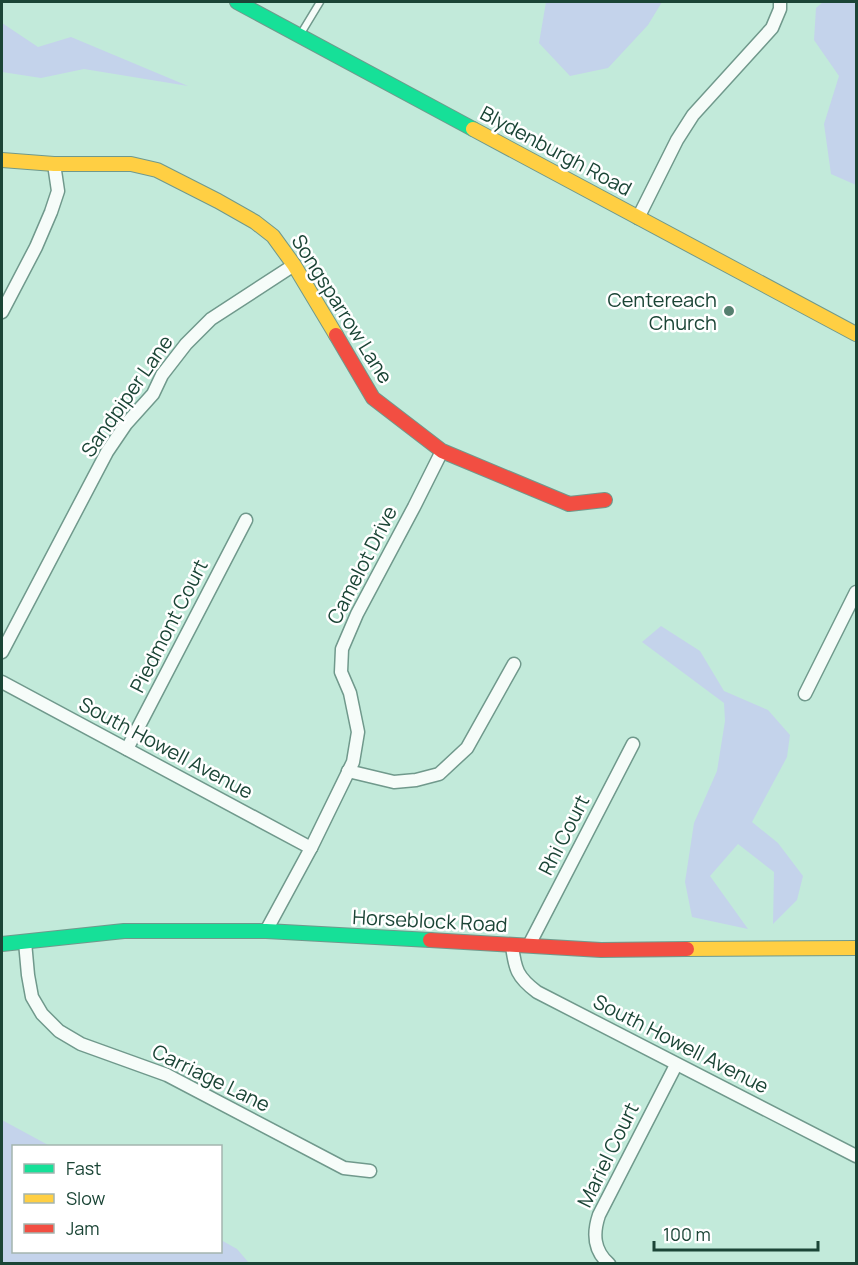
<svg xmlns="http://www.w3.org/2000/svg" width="858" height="1265" viewBox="0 0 858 1265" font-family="Manrope,sans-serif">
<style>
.green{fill:#c4d3eb}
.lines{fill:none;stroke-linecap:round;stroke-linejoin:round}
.lane-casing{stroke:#70998c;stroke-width:9}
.street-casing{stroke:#70998c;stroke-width:15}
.fast-casing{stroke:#70998c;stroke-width:16}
.slow-casing{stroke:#70998c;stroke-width:16}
.jam-casing{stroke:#70998c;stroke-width:16}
.lane{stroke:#f6fcf9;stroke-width:6}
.street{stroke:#f6fcf9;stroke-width:12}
.fast{stroke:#16e098;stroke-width:14}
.slow{stroke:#ffcf43;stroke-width:14}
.jam{stroke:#f24e42;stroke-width:14}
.poi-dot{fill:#557f6f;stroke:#fff;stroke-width:2}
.labels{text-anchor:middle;stroke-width:5;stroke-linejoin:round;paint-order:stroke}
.street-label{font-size:20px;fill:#1b4536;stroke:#fff}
.poi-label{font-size:20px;fill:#1b4536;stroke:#fff;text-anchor:end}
</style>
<rect width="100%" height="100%" fill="#c2eada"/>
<!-- green -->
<g class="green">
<path d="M546 2H662L648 25 608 68 570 76 539 43Z"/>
<path d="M823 2H856V185L831 174 824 124 839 76 814 40 816 8Z"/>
<path d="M2 23 38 47 71 37 188 86 84 69 41 78 2 72Z"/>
<path d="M661 626 700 651 724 691 768 710 790 735 787 757 752 822 778 843 803 876 797 900 773 924 774 872 738 844 710 876 748 929 692 917 685 882 694 823 717 771 725 721 724 703 642 642Z"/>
<path d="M2 1120 50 1146H14V1252H220L221 1240 237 1249 249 1263C166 1264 84 1261 2 1263Z"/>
</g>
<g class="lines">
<!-- lane casing -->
<g class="lane-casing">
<path id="lane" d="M300 35 320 2"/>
</g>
<!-- street casing -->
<g class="street-casing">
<g id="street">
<path d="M638 218 677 140 693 115 772 28 780 9V2"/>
<path d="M2 312 36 247 51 212 58 191 54 164"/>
<path d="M2 652 107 452 126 424 153 394 162 375 186 344 211 319 294 265"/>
<path d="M2 682 311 848"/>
<path d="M805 694 856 592"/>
<path d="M127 749 246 520"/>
<path d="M348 771 394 782 416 780 439 774 467 748 514 664"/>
<path d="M266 931 311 848 353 762 358 732 350 693 341 672 342 649 357 614 414 507 442 451"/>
<path d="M25 942 28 975 32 997 42 1014 59 1031 81 1044 167 1075 344 1168 370 1171"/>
<path d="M529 945 633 744"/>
<path d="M512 946C515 969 517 977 537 992L856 1156"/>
<path d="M609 1264C593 1250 593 1233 599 1215L676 1065"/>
</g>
</g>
<!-- fast casing -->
<g class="fast-casing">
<g id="fast">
<path d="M237 2 473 129"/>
<path d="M2 944 124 931H266L430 940"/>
</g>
</g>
<!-- slow casing -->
<g class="slow-casing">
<g id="slow">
<path d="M473 129 856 334"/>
<path d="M2 160 54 164H131L157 170 218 201 255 222 273 236 294 265 336 335"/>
<path d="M687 949 856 948"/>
</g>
</g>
<!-- jam casing -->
<g class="jam-casing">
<g id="jam">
<path d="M336 335 373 398 442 451 569 504 605 500"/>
<path d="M430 940 601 950 687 949"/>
</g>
</g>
<!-- lane -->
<use href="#lane" class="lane"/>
<!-- street -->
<use href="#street" class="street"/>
<!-- fast -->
<use href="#fast" class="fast"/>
<!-- slow -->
<use href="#slow" class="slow"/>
<!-- jam -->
<use href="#jam" class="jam"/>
</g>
<!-- markers -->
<circle class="poi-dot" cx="729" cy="311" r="6"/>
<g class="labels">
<!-- street labels -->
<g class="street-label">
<text transform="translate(556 151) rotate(28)" y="7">Blydenburgh Road</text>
<text transform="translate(342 309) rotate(58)" y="7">Songsparrow Lane</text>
<text transform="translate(127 396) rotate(-55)" y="7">Sandpiper Lane</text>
<text transform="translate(362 565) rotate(-63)" y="7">Camelot Drive</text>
<text transform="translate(169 626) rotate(-63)" y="7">Piedmont Court</text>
<text transform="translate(166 748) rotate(28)" y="7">South Howell Avenue</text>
<text transform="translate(564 835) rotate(-63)" y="7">Rhi Court</text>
<text transform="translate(430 921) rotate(3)" y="7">Horseblock Road</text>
<text transform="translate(681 1044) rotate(27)" y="7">South Howell Avenue</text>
<text transform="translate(211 1078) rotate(26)" y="7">Carriage Lane</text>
<text transform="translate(608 1155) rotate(-64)" y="7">Mariel Court</text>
</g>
<!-- poi labels -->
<g class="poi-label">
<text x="717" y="307">Centereach<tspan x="717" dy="23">Church</tspan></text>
</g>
</g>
<!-- border -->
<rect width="858" height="1265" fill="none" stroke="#1b4536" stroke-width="6"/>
<!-- legend -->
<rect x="12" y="1145" width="210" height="108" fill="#ffffff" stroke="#a4b5af" stroke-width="1.5"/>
<rect x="24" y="1164" width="30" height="9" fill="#16e098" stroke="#a4b5af" stroke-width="1.5"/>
<text x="66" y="1175" font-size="18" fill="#1b4536">Fast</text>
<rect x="24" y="1194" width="30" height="9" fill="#ffcf43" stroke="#a4b5af" stroke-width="1.5"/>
<text x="66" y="1205" font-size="18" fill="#1b4536">Slow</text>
<rect x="24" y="1224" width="30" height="9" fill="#f24e42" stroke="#a4b5af" stroke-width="1.5"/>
<text x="66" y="1235" font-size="18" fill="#1b4536">Jam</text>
<!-- scale -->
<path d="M654 1241v9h164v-9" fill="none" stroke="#1b4536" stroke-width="3"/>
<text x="663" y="1241" font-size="18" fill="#1b4536" stroke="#ffffff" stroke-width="4.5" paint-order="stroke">100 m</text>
</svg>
